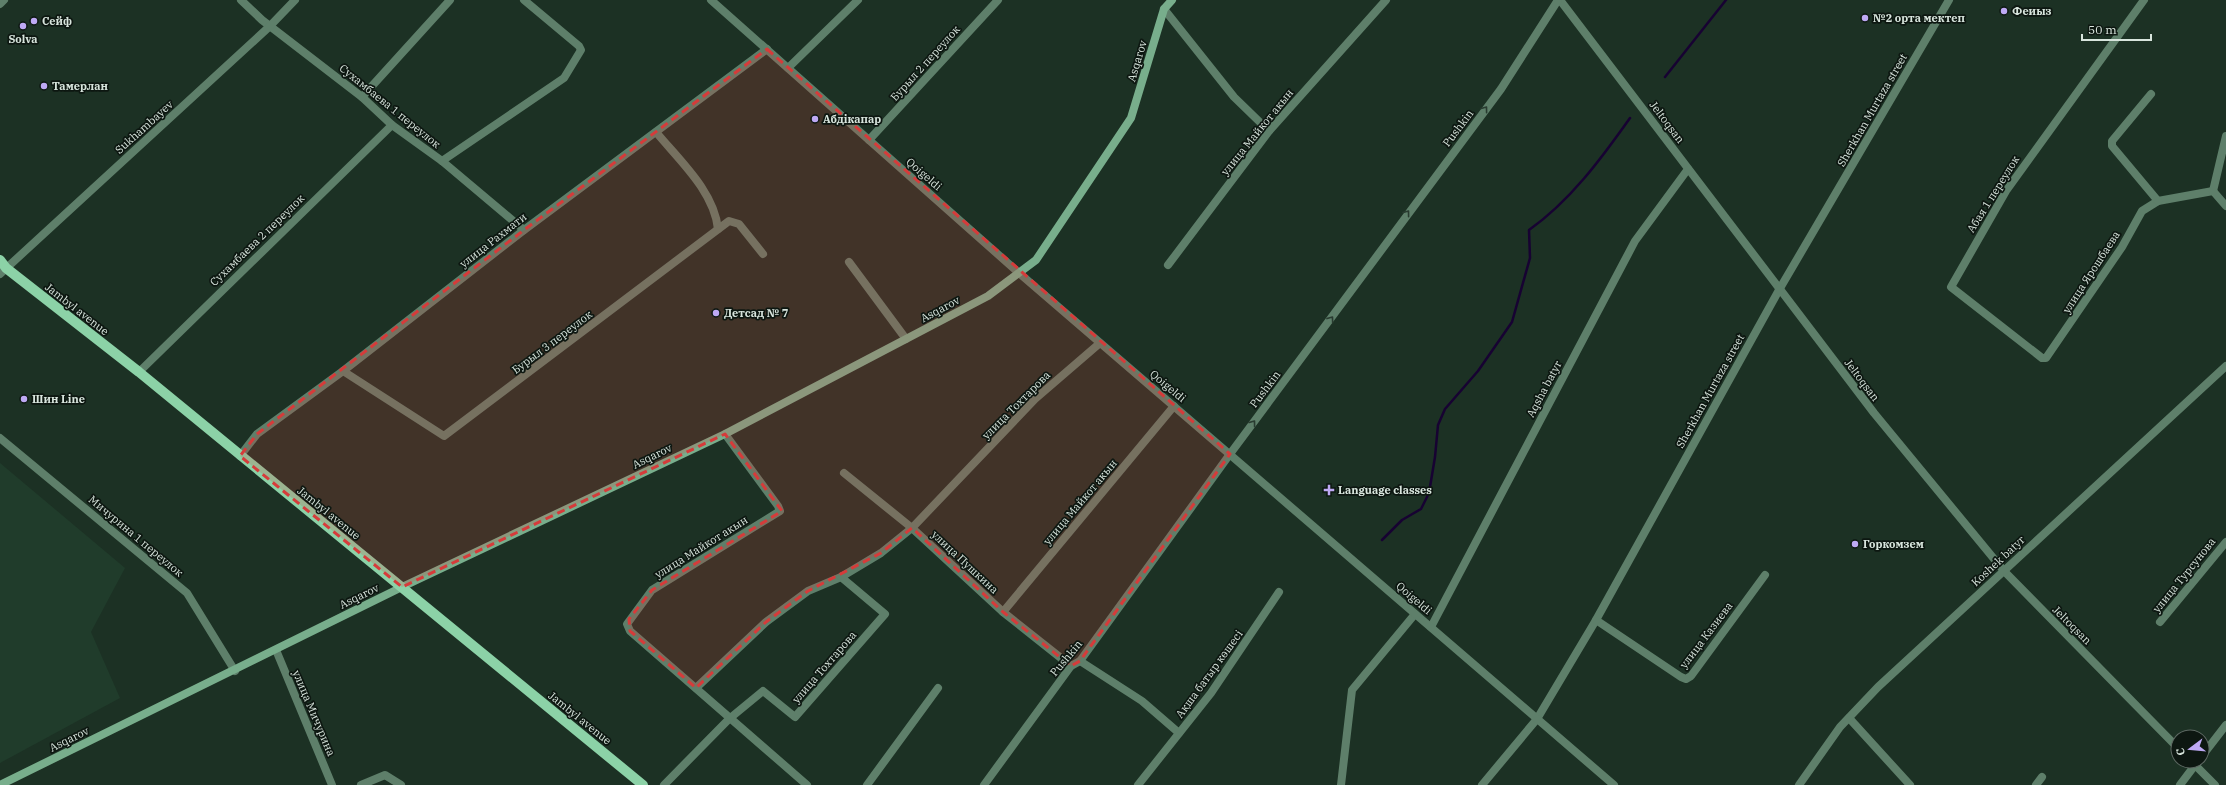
<svg xmlns="http://www.w3.org/2000/svg" width="2226" height="785" viewBox="0 0 2226 785" font-family="'IBM Plex Serif',serif">
<style>
.built{fill:#203c2b}
.lines{fill:none;stroke-linecap:round;stroke-linejoin:round}
.stream{stroke:#170232;stroke-width:2.5}
.minor{stroke:#5e7f6a;stroke-width:8}
.tertiary{stroke:#5e7f6a;stroke-width:8}
.secondary{stroke:#78ae8c;stroke-width:8}
.primary{stroke:#8cd2a7;stroke-width:10}
.oneway{stroke:#293b30}
.marked{fill:#d63b3a;fill-opacity:0.2;stroke:#d63b3a;stroke-width:3;stroke-dasharray:8 5;stroke-linejoin:round}
.poi-dot{fill:#bea9f4;stroke:#0d1711;stroke-width:1.5}
.labels{text-anchor:middle;stroke-width:3.5;stroke-linejoin:round;paint-order:stroke}
.poi-label{font-size:11px;font-weight:bold;fill:#d8e5dd;stroke:#0d1711;text-anchor:start}
.street-label{font-size:11px;fill:#d8e5dd;stroke:#0d1711}
</style>
<rect width="100%" height="100%" fill="#1c3124"/>
<!-- built -->
<path class="built" d="M0 463 125 568 91 632 120 698 0 763Z"/>
<g class="lines">
<!-- stream -->
<g class="stream">
<path d="M1665 77 1726 0"/>
<path d="M1382 540 1402 520 1421 509 1429 493 1435 457 1438 425 1445 409 1478 371 1512 322 1530 258 1529 230C1570 201 1601 159 1630 118"/>
</g>
<!-- minor -->
<g class="minor">
<path d="M241 0 262 20 362 97 392 125 442 161 524 230"/>
<path d="M2144 0 2006 191 1951 287 2042 358H2046L2122 247 2142 211 2158 201 2213 191 2226 206"/>
<path d="M1164 9 1234 97 1269 131"/>
<path d="M788 68 858 0"/>
<path d="M2151 94 2112 141V146L2158 201"/>
<path d="M362 97 450 0"/>
<path d="M656 132C679 160 714 191 718 229"/>
<path d="M869 140 998 0"/>
<path d="M442 161 564 78 581 50 579 46 524 0"/>
<path d="M2213 191 2226 136"/>
<path d="M849 262 906 339"/>
<path d="M1168 265 1269 131 1386 0"/>
<path d="M0 274 270 26 295 0"/>
<path d="M343 371 444 436 729 221 739 224 763 254"/>
<path d="M139 372 392 125"/>
<path d="M725 434 778 506 780 511 652 590 627 624 630 631 807 785"/>
<path d="M0 438 187 593 235 671"/>
<path d="M240 456 257 434 343 371 524 230 767 49"/>
<path d="M844 473 912 528 1003 612 1071 666"/>
<path d="M1003 612 1174 406"/>
<path d="M1596 620 1681 677 1686 679 1691 676 1765 575"/>
<path d="M2160 622 2226 542"/>
<path d="M1431 627 1635 241 1688 169"/>
<path d="M276 650 332 785"/>
<path d="M1080 661 1142 701 1179 733"/>
<path d="M696 688 766 622 808 591 841 577 881 553 912 528 1035 399 1100 343"/>
<path d="M1849 718 1910 785"/>
<path d="M2202 756 2226 725"/>
<path d="M361 785 385 775 401 785"/>
<path d="M664 785 729 719 763 691 795 717 885 614 841 577"/>
<path d="M867 785 938 688"/>
<path d="M1138 785 1211 693 1279 592"/>
<path d="M1341 785 1352 690 1415 614"/>
<path d="M1482 785 1537 719 1596 620 1779 290 1949 0"/>
<path d="M2036 785 2042 777"/>
<path d="M2180 785 2198 761"/>
</g>
<!-- tertiary -->
<g class="tertiary">
<path d="M711 0 1019 273 1614 785"/>
<path d="M1560 0 1874 413 2004 571 2178 748"/>
<path d="M0 4 4 0"/>
<path d="M2191 761 2215 785"/>
<path d="M984 785 1071 666 1080 661 1230 454 1501 89 1558 0"/>
<path d="M1799 785 1840 727 1878 687 2226 366"/>
</g>
<!-- secondary -->
<path class="secondary" d="M0 785 402 587 725 434 988 296 1036 260 1131 118 1164 9 1172 0"/>
<!-- primary -->
<path class="primary" d="M0 260 6 268 139 372 643 785"/>
</g>
<!-- one-way arrows -->
<defs><path id="oneway-chevron" d="M-2-3.5L2.5 0L-2 3.5" fill="none" stroke-width="1.6" stroke-linecap="round" stroke-linejoin="round"/></defs>
<g class="oneway">
<use href="#oneway-chevron" transform="translate(1485 109) rotate(-53)"/>
<use href="#oneway-chevron" transform="translate(1407 213) rotate(-53)"/>
<use href="#oneway-chevron" transform="translate(1331 319) rotate(-54)"/>
<use href="#oneway-chevron" transform="translate(1253 423) rotate(-53)"/>
</g>
<!-- marked area -->
<path class="marked" d="M767 49 1230 454 1080 661 1071 666 1003 612 912 528 881 553 808 591 766 622 696 688 630 631 629 619 652 590 782 511 725 434 402 587 240 456 257 434 524 230Z"/>
<!-- markers -->
<g class="poi-dot">
<circle cx="2004" cy="11" r="4"/>
<circle cx="1865" cy="18" r="4"/>
<circle cx="34" cy="21" r="4"/>
<circle cx="23" cy="26" r="4"/>
<circle cx="44" cy="86" r="4"/>
<circle cx="815" cy="119" r="4"/>
<circle cx="716" cy="313" r="4"/>
<circle cx="24" cy="399" r="4"/>
<path d="M1327 484h4v4h4v4h-4v4h-4v-4h-4v-4h4z"/>
<circle cx="1855" cy="544" r="4"/>
</g>
<g class="labels">
<!-- poi labels -->
<g class="poi-label">
<text x="2012" y="15">Феиыз</text>
<text x="1873" y="22">№2 орта мектеп</text>
<text x="42" y="25">Сейф</text>
<text x="23" y="43" text-anchor="middle">Solva</text>
<text x="52" y="90">Тамерлан</text>
<text x="823" y="123">Абдiкапар</text>
<text x="724" y="317">Детсад № 7</text>
<text x="32" y="403">Шин Line</text>
<text x="1338" y="494">Language classes</text>
<text x="1863" y="548">Горкомзем</text>
</g>
<!-- street labels -->
<g class="street-label">
<text transform="translate(1137 61) rotate(-73)" y="4">Asqarov</text>
<text transform="translate(925 63) rotate(-48)" y="4">Бурыл 2 переулок</text>
<text transform="translate(390 106) rotate(39)" y="4">Сухамбаева 1 переулок</text>
<text transform="translate(1872 110) rotate(-60)" y="4">Sherkhan Murtaza street</text>
<text transform="translate(1667 122) rotate(53)" y="4">Jeltoqsan</text>
<text transform="translate(144 127) rotate(-42)" y="4">Sukhambayev</text>
<text transform="translate(1458 128) rotate(-53)" y="4">Pushkin</text>
<text transform="translate(1257 132) rotate(-51)" y="4">улица Майкот акын</text>
<text transform="translate(924 174) rotate(41)" y="4">Qoigeldi</text>
<text transform="translate(1993 194) rotate(-58)" y="4">Абая 1 переулок</text>
<text transform="translate(257 240) rotate(-44)" y="4">Сухамбаева 2 переулок</text>
<text transform="translate(493 240) rotate(-38)" y="4">улица Рахмати</text>
<text transform="translate(2091 272) rotate(-57)" y="4">улица Ярошбаева</text>
<text transform="translate(77 309) rotate(38)" y="4">Jambyl avenue</text>
<text transform="translate(940 309) rotate(-28)" y="4">Asqarov</text>
<text transform="translate(552 342) rotate(-37)" y="4">Бурыл 3 переулок</text>
<text transform="translate(1862 380) rotate(53)" y="4">Jeltoqsan</text>
<text transform="translate(1168 386) rotate(40)" y="4">Qoigeldi</text>
<text transform="translate(1265 389) rotate(-53)" y="4">Pushkin</text>
<text transform="translate(1544 389) rotate(-62)" y="4">Aqsha batyr</text>
<text transform="translate(1710 391) rotate(-61)" y="4">Sherkhan Murtaza street</text>
<text transform="translate(1016 405) rotate(-45)" y="4">улица Тохтарова</text>
<text transform="translate(652 456) rotate(-26)" y="4">Asqarov</text>
<text transform="translate(1080 502) rotate(-50)" y="4">улица Майкот акын</text>
<text transform="translate(329 513) rotate(39)" y="4">Jambyl avenue</text>
<text transform="translate(136 536) rotate(40)" y="4">Мичурина 1 переулок</text>
<text transform="translate(701 547) rotate(-32)" y="4">улица Майкот акын</text>
<text transform="translate(1998 561) rotate(-43)" y="4">Koshek batyr</text>
<text transform="translate(965 562) rotate(43)" y="4">улица Пушкина</text>
<text transform="translate(2184 575) rotate(-51)" y="4">улица Турсунова</text>
<text transform="translate(359 596) rotate(-26)" y="4">Asqarov</text>
<text transform="translate(1414 598) rotate(41)" y="4">Qoigeldi</text>
<text transform="translate(2072 625) rotate(45)" y="4">Jeltoqsan</text>
<text transform="translate(1706 635) rotate(-53)" y="4">улица Казиева</text>
<text transform="translate(1066 658) rotate(-50)" y="4">Pushkin</text>
<text transform="translate(824 667) rotate(-49)" y="4">улица Тохтарова</text>
<text transform="translate(1209 674) rotate(-54)" y="4">Ақша батыр көшесі</text>
<text transform="translate(314 713) rotate(67)" y="4">улица Мичурина</text>
<text transform="translate(580 718) rotate(39)" y="4">Jambyl avenue</text>
<text transform="translate(69 739) rotate(-26)" y="4">Asqarov</text>
</g>
</g>
<!-- north arrow -->
<g transform="translate(2190 749) rotate(254)"><circle r="19" fill="#0d1711" stroke="#5e6963"/>
<path d="M0-3L7 15L0 10L-7 15Z" fill="#bea9f4"/>
<text y="-6" font-size="11" font-weight="bold" text-anchor="middle" fill="#d8e5dd">С</text>
</g>
<!-- scale -->
<path d="M2082 34v6h69v-6" fill="none" stroke="#d8e5dd" stroke-width="2"/>
<text x="2088" y="34" font-size="12" fill="#d8e5dd" stroke="#0d1711" stroke-width="3" paint-order="stroke">50 m</text>
</svg>
